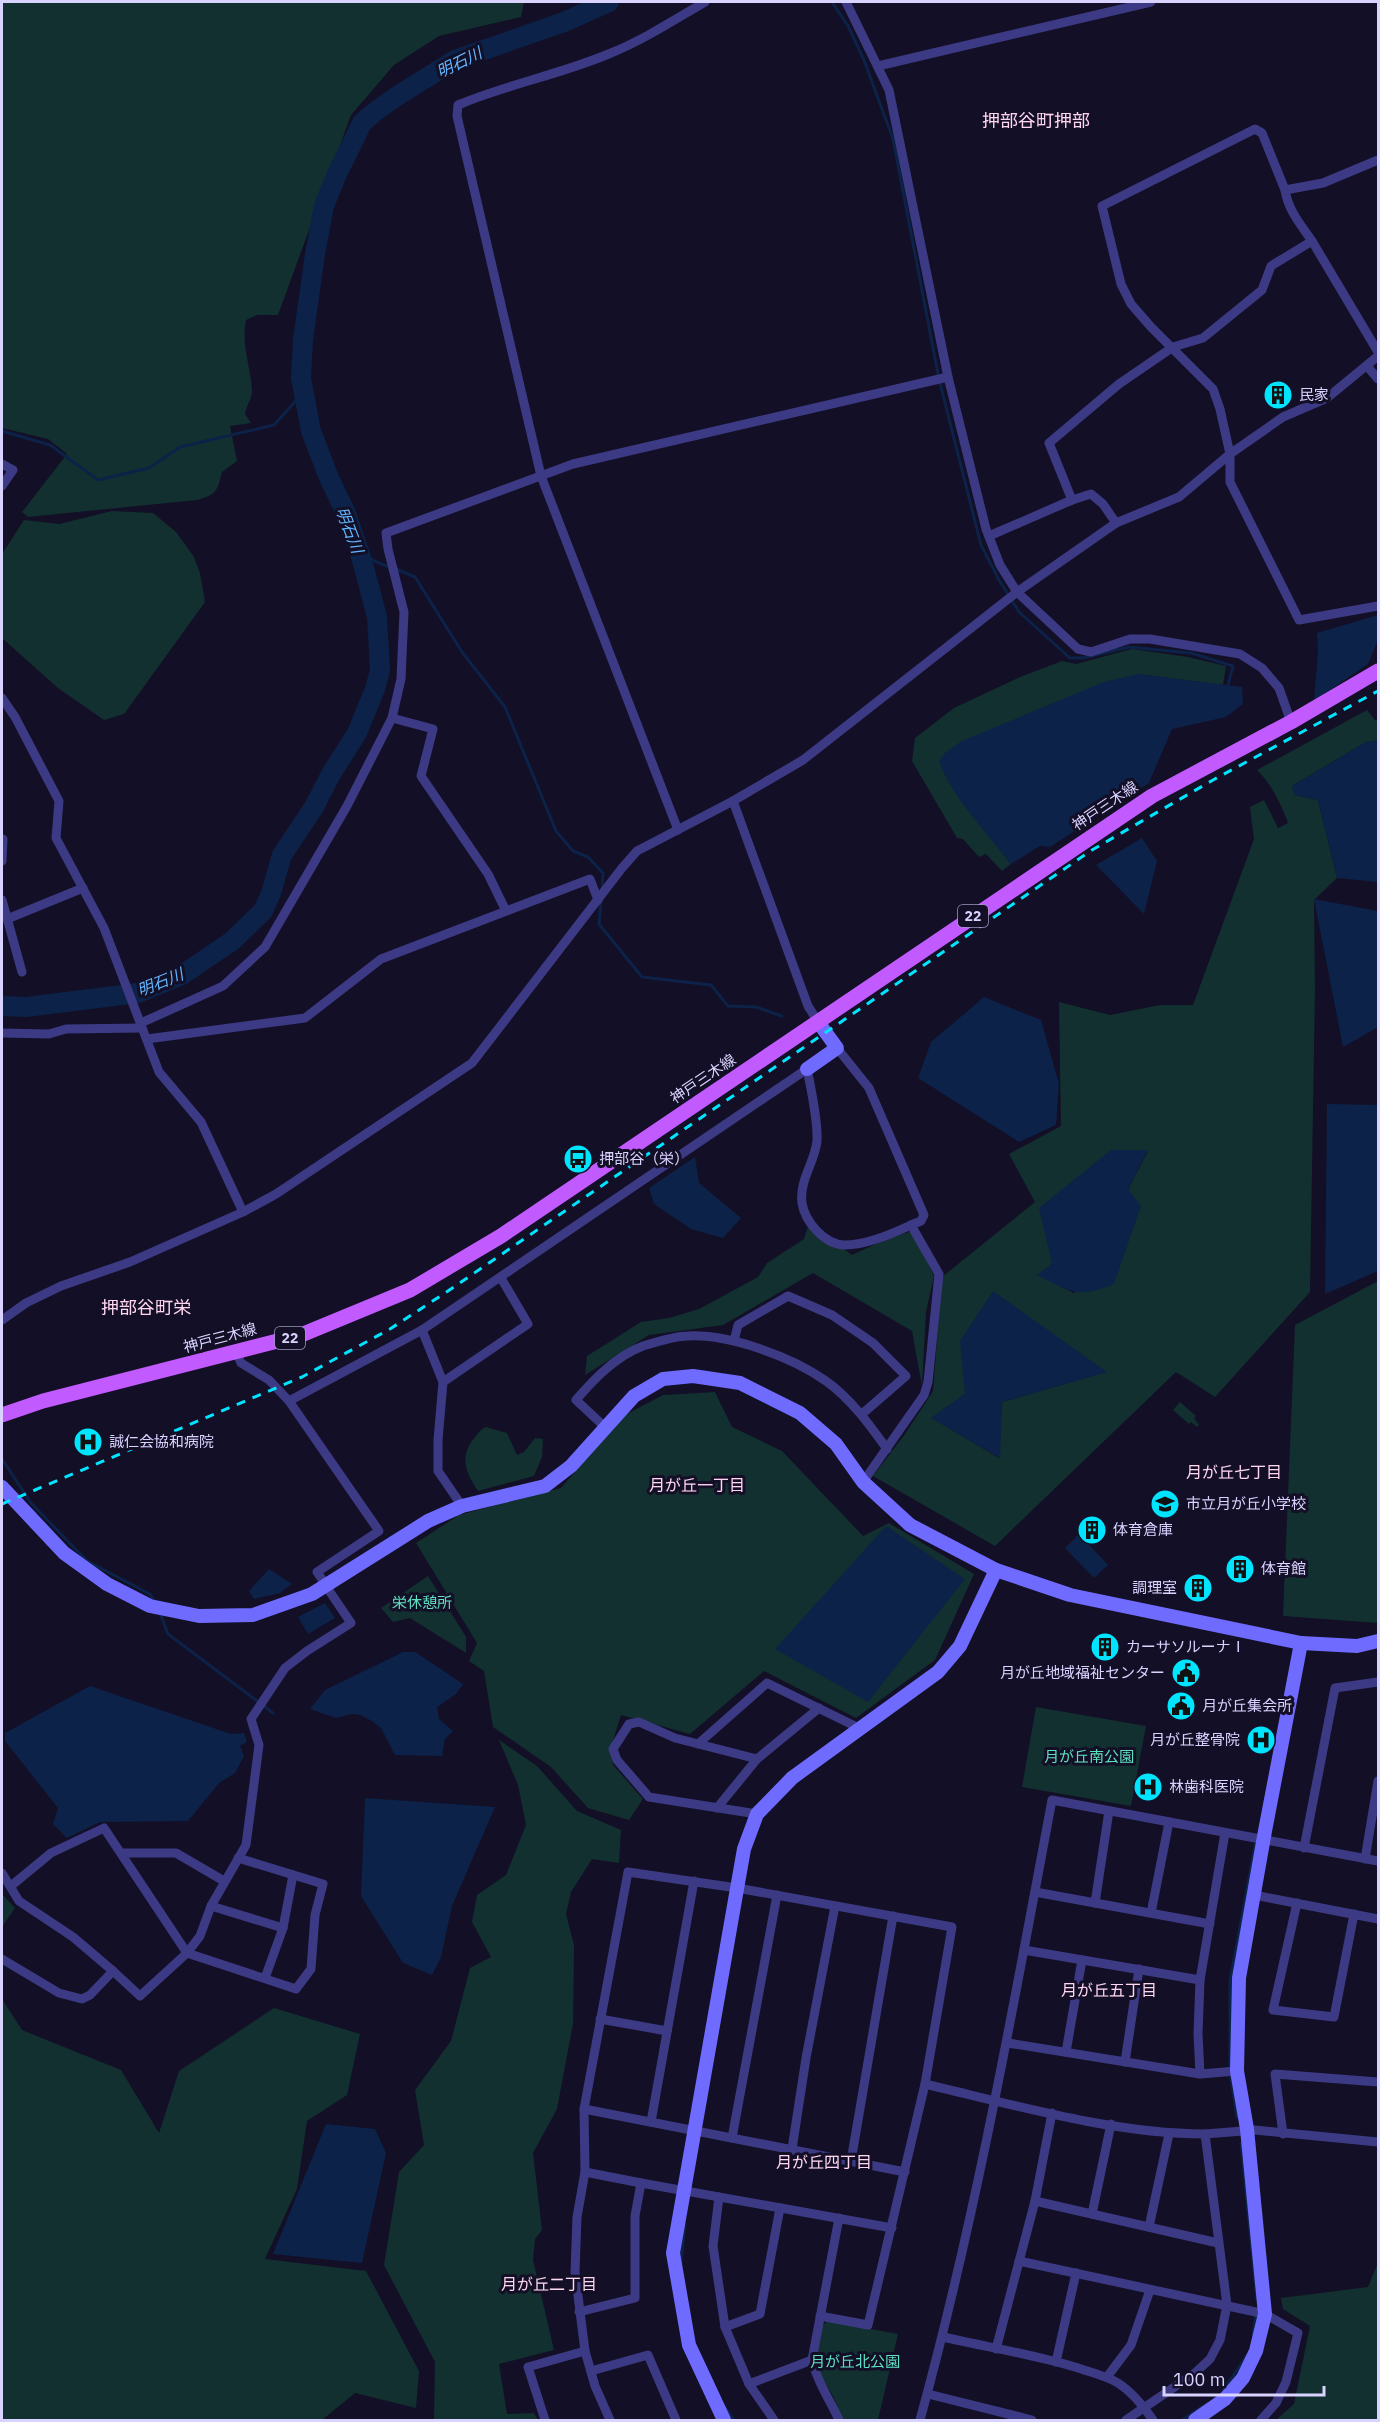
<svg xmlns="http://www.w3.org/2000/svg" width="1380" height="2422" viewBox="0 0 1380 2422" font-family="'IBM Plex Sans','Noto Sans JP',sans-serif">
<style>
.green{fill:#12302f;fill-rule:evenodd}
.water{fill:#0c2248}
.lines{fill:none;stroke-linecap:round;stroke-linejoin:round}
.stream{stroke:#0c2248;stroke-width:3}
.river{stroke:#0c2248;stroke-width:20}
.street{stroke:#3d3a85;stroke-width:9}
.secondary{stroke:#6f6bff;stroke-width:14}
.primary{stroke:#c25bff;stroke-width:15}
.rail{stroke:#00e5ff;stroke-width:3;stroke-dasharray:9 8;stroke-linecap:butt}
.labels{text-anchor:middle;stroke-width:6;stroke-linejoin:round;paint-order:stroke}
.shield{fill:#130f26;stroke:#9e99be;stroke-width:1.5}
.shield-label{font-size:14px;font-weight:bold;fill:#d9d4ff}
.poi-label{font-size:15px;fill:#d9d4ff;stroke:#130f26;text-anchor:start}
.street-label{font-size:15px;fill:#d9d4ff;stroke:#130f26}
.park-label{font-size:15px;fill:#5fe0c0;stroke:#130f26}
.water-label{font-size:16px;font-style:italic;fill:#62b6ff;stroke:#130f26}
.neighbourhood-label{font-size:16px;fill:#ffd6f0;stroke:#130f26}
.quarter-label{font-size:18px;fill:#ffd6f0;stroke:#130f26}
</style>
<rect width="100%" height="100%" fill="#130f26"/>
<!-- green -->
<g class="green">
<path d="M2 2H524L521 17 439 36 394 65 351 115 278 315H257L246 320C241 347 251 366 252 391 252 399 246 406 245 414L251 423 230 426 237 461 222 472C217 492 217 494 197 500L28 517 22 512 67 454 48 439 2 428Z"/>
<path d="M112 511 153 513 176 532 194 557 200 573 205 602 124 714 104 720 58 688 2 638V554L24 520 59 524Z"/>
<path d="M1132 649 1188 657 1226 666 1223 685 1138 674 964 803 1011 864 1002 871 986 854 979 857 963 839 957 838 912 761 915 738 954 708 1020 677 1062 661 1076 664Z"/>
<path d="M1367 710 1375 720H1378V740L1366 742 1292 786 1295 795 1318 800 1337 878 1314 900 1315 989 1310 1292 1215 1397 1176 1372 995 1546 873 1476 905 1434 933 1391 942 1277 1035 1202 1009 1154 1061 1126 1059 1002 1110 1015 1160 1005H1193L1254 839 1250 807 1264 800 1278 828 1288 823C1280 802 1272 785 1257 770ZM1148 1151 1074 1293 1038 1275 1052 1264ZM1106 1372 1002 1402 999 1458 932 1418 965 1394Z"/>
<path d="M809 1223 852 1255 882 1241 912 1231 934 1276 926 1312 922 1386 912 1331 813 1273 723 1325 649 1335 585 1375 587 1356 641 1322 669 1318 699 1309 758 1277 767 1263 804 1239Z"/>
<path d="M1378 1281V1623L1283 1616 1295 1325Z"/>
<path d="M715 1392 732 1427 782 1451 863 1536 889 1523 974 1574 935 1660 856 1718 764 1671 690 1734 621 1715 611 1747 613 1765 643 1799 629 1820 588 1808 551 1767 493 1727 484 1671 469 1661 477 1643 416 1543 459 1515 561 1488 623 1416 663 1395Z"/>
<path d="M1180 1402 1196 1416 1194 1418 1203 1427 1194 1419 1199 1425 1197 1427 1191 1422 1189 1424 1173 1410Z"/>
<path d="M486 1427 507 1433 517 1455 524 1452 535 1438 543 1439 542 1457 534 1476 478 1491C465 1472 459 1456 475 1437 479 1432 481 1429 486 1427Z"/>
<path d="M428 1576 466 1637V1653L410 1618 393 1622 381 1608Z"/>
<path d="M1036 1707 1146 1726 1131 1806 1022 1787Z"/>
<path d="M499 1740 537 1766 577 1811 621 1830 619 1863 592 1859 571 1892 566 1914 574 1945 573 2024 557 2109 533 2153 542 2230 535 2239 533 2260 554 2350 499 2364 507 2414 534 2413 538 2420H434L435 2362 384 2265 399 2172 424 2145 415 2090 451 2041 470 1968 491 1957 472 1922 477 1895 506 1875 526 1825 518 1785Z"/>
<path d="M2 1894 15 1908 2 1927Z"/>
<path d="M2 1999 22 2030 121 2070 159 2133 179 2071 274 2008 360 2034 347 2095 307 2121 297 2189 265 2259 366 2271 419 2371 416 2408 355 2393 322 2420H2Z"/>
<path d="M1378 2263V2420H1276L1294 2404 1310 2326 1283 2309 1281 2298 1368 2287Z"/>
<path d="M828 2321 898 2334 878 2420H843L833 2396 820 2375 816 2359 821 2326Z"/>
</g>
<!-- water -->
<g class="water">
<path d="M1378 615V640L1368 664 1314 701 1318 652 1317 633Z"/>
<path d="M1138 674 1242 687 1243 704 1226 717 1172 729 1149 783 1050 847 1040 846 1011 864C989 836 950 794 939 761L945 753 962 741 1104 682Z"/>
<path d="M1378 740V882L1337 878 1318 800 1295 795 1292 786 1366 742Z"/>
<path d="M1142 838 1157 861 1144 914 1096 865Z"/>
<path d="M1314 899 1378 911V1027L1343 1047Z"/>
<path d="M984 997 1041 1020 1059 1084 1056 1125 1019 1142 918 1078 931 1042Z"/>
<path d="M1327 1104 1378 1105V1271L1325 1294Z"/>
<path d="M1111 1150H1148L1128 1189 1141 1206 1114 1284C1077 1299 1072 1292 1037 1275L1052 1264 1039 1208Z"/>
<path d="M695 1157 699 1183 741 1218 723 1238 691 1229 654 1204 649 1188Z"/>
<path d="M993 1291 1107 1372 1002 1402 1000 1458 931 1418 965 1394 960 1341Z"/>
<path d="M886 1526 965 1579 868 1702 775 1649Z"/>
<path d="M1079 1534 1108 1565 1094 1578 1065 1548Z"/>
<path d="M269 1569 292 1584 280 1593 254 1599 249 1591Z"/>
<path d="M325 1603 335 1618 308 1634 298 1617Z"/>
<path d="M403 1652H415L463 1684 456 1694 437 1707 439 1719 453 1731 445 1739 442 1756 395 1755 381 1728 372 1721 360 1715 352 1714 336 1718 310 1709 325 1690Z"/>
<path d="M90 1686 231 1734 244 1733 247 1742 240 1746 244 1756 235 1773 219 1783 188 1821 100 1822 67 1838 53 1824 58 1808 5 1741V1733Z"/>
<path d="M365 1798 495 1807 452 1906 441 1957 432 1975 403 1963 361 1896Z"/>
<path d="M326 2124 375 2129 386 2153 362 2263 273 2254Z"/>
</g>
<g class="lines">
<!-- stream -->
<g class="stream">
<path d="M832 2 848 26 864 60 893 139 939 379 981 545 999 580 1019 612 1070 658H1083L1129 647 1191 653 1233 666 1228 685"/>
<path d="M2 431 50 445 98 480 149 468 180 447 274 425 304 392"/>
<path d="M360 555 389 567"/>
<path d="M396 569 415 577 462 652 505 707 556 831 573 851 588 857 603 873 602 891"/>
<path d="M601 900 599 924 642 977 711 985 728 1006 756 1007 782 1016"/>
<path d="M2 1459 31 1503 87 1561 150 1594 155 1602"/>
<path d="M160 1613 168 1634 273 1713"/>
<path d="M1237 2117 1230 2072V1981L1256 1840"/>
<path d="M1241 2143 1257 2299"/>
<path d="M681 2262 685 2224"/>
<path d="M1253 2335 1256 2315"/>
<path d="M1221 2394 1247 2355"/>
<path d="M725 2407 734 2420"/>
<path d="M1182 2420 1208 2403"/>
</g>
<!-- river -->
<path class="river" d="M2 1006 26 1007 138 993 182 975 232 941 263 911 271 893 282 855 314 807 331 774 357 733 375 689 380 670 377 617 362 560 345 511 329 478 311 431 301 378 303 340 315 254 324 206 336 176 362 123 372 114 394 98 455 60 564 22 609 2"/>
<!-- street -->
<g class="street">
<path d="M846 2 889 90 948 377 986 529 1000 565 1017 592 1078 649 1091 652 1130 639H1150L1240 654 1262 668 1279 688 1291 722"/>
<path d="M878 66 1151 2"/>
<path d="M1378 160 1323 183 1285 190 1262 133 1255 129 1102 206 1121 284 1131 304 1151 327 1213 389 1220 409 1230 454V482L1299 620 1378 606"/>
<path d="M1312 241 1378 352"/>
<path d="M1367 366 1378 379"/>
<path d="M2 464 13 470 2 486"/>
<path d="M1072 500 1091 494 1103 504 1116 523"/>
<path d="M989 536 1072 500 1049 443 1119 384 1173 347 1203 338 1262 290 1271 266 1312 241C1301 225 1288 210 1285 190"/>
<path d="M2 698 15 717 59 801 56 838 104 928 159 1072 201 1122 243 1212"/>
<path d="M392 718 433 729 421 776 488 874 506 911"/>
<path d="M733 801 808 1006 820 1025"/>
<path d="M678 830 541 476 457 116 458 105C508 84 562 74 611 53 645 39 674 20 705 2"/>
<path d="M2 861 3 839"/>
<path d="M2 900 22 972"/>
<path d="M7 919 83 888"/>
<path d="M141 1023 223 986 265 947 347 806 392 718 401 679 404 612 388 549 386 533 573 464 948 377"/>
<path d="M2 1033 49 1034 66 1029 142 1028"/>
<path d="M147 1039 305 1018 381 959 590 879 598 900"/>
<path d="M837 1048 869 1088 924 1215 921 1221 911 1225"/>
<path d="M2 1320 26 1303 61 1286 130 1262 243 1212 276 1194 472 1063 622 868 637 851 733 801 803 760 1017 592 1116 523 1179 497 1230 454 1283 417 1327 398 1378 356"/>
<path d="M422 1330 443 1382 438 1440V1471L462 1506"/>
<path d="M734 1341 738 1325 788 1296 832 1315 873 1343 906 1376 862 1414"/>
<path d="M236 1352 241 1363 269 1380 289 1401 379 1531 317 1572 326 1585"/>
<path d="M443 1382 528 1324 501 1278"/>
<path d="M289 1401 422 1330 807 1069C811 1088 818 1122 817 1141 815 1162 799 1180 802 1203 805 1222 825 1245 845 1245 866 1245 892 1234 911 1225L939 1274 928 1382 924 1395 863 1482"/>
<path d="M606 1428 576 1400C594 1379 616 1356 643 1346 656 1342 675 1336 688 1336 730 1334 792 1357 826 1381 851 1399 869 1424 887 1449"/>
<path d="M698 1744 767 1683 861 1729"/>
<path d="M757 1759 675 1738 639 1722 629 1724 613 1749 617 1760 649 1797 757 1814"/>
<path d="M717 1808 757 1759 819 1708"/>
<path d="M1304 1848 1335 1688 1378 1682"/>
<path d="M121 1853H176L224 1881"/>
<path d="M1365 1859 1378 1781"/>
<path d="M2 1873 19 1901 73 1937 113 1971"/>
<path d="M11 1886 51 1853 104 1828 187 1953 296 1989 311 1969 315 1915 323 1884 238 1858"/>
<path d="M1035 1892 1210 1924"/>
<path d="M1254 1895 1378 1919"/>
<path d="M1095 1903 1109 1811"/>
<path d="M1297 1903 1273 2010 1334 2017 1354 1914"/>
<path d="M211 1906 283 1928"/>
<path d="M1151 1913 1169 1822"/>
<path d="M1024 1950 1200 1980"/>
<path d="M2 1959 59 1993 82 1999 90 1995 113 1971 140 1996 187 1953 200 1936 211 1906 246 1845 259 1745 251 1719 285 1668 307 1651 351 1623 328 1589"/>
<path d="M265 1978 283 1928 293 1875"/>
<path d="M600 2019 667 2031"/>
<path d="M1008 2043 1200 2074 1237 2071"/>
<path d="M1066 2052 1082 1960"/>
<path d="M1125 2062 1139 1969"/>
<path d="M1200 2074 1198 2034 1200 1980 1225 1833"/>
<path d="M925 2084C1014 2105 1114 2134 1205 2134"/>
<path d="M584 2109 905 2172"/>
<path d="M651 2122 694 1881"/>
<path d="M1283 2134 1275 2074 1378 2082"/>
<path d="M732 2138 777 1895"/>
<path d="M792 2149 806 2058 835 1906"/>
<path d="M851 2161 893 1916"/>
<path d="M585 2172 641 2183"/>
<path d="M719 2197 713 2246 725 2327 749 2384 774 2420"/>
<path d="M1035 2201 1218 2243"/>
<path d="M1092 2214 1111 2124"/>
<path d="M1149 2227 1169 2134"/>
<path d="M1019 2261 1265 2314 1298 2333 1286 2382 1276 2403 1261 2420"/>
<path d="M579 2312 635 2298V2216L641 2183 892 2228"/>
<path d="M725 2327 760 2314 780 2208"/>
<path d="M943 2337C987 2347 1031 2354 1075 2367 1089 2372 1105 2375 1118 2383 1132 2392 1144 2407 1153 2420"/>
<path d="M996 2349 1035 2201 1052 2113"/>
<path d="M812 2360 839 2218"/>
<path d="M1056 2362 1076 2273"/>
<path d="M591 2371 648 2355 676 2420"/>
<path d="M1107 2377 1131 2345 1150 2290"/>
<path d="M749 2384 812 2360C817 2382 830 2400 839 2420"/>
<path d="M928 2394 1032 2420"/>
<path d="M545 2420 528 2367 585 2351"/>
<path d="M610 2420 595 2386 585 2351 575 2272 577 2217 585 2172 584 2109 628 1872 737 1888 952 1927 925 2084 868 2325 820 2316"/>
<path d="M920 2420C976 2216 1013 2008 1052 1800L1378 1861"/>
<path d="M1126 2420 1195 2373 1210 2359 1220 2340 1227 2305 1205 2134 1255 2130 1378 2142"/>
</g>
<!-- secondary -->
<g class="secondary">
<path d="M807 1069 837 1048 821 1026"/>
<path d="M2 1487 64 1553 107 1584 150 1606 199 1616 253 1615 312 1594 428 1521 462 1506 545 1486 571 1466 634 1396 663 1379 693 1376 740 1383 800 1413 836 1444 863 1482 910 1525 996 1570 1070 1595 1301 1643 1357 1646 1378 1641"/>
<path d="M724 2420 689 2345 673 2253 744 1849 757 1814 792 1778 938 1672 960 1646 996 1570"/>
<path d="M1195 2420 1225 2399 1243 2378 1256 2351 1265 2314 1247 2129 1237 2071 1239 1978 1265 1831 1301 1643"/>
</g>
<!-- primary -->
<path class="primary" d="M2 1415 43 1401 301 1335 410 1290 501 1236 1152 796 1291 722 1378 671"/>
<!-- rail -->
<path class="rail" d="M2 1504 302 1377 390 1329 448 1291 1092 850 1213 780 1378 691"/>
</g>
<!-- icons -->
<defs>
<g id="building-disc" transform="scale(1.5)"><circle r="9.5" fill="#00e5ff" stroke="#130f26"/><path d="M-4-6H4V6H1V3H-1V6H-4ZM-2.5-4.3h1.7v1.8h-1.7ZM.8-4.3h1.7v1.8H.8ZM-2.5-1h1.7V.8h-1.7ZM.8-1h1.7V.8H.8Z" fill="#111"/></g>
<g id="bus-disc" transform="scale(1.5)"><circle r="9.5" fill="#00e5ff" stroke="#130f26"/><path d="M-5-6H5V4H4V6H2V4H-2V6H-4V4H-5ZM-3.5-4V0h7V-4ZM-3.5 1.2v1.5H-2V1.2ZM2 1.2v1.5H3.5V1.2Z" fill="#111"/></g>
<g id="hospital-disc" transform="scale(1.5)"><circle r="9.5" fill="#00e5ff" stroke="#130f26"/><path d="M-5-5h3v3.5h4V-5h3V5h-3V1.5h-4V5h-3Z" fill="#111"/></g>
<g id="school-disc" transform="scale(1.5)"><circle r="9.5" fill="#00e5ff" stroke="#130f26"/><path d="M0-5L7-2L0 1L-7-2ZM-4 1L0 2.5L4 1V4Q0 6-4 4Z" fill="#111"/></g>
<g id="civic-disc" transform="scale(1.5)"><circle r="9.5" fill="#00e5ff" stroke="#130f26"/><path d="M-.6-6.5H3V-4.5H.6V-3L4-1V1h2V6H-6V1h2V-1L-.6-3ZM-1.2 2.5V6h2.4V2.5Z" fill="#111"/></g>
</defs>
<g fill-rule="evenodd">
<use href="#building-disc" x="1278" y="395"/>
<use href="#bus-disc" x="578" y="1159"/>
<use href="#hospital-disc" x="88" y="1442"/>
<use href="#school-disc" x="1165" y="1504"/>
<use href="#building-disc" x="1092" y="1530"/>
<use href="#building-disc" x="1240" y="1569"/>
<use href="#building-disc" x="1198" y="1588"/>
<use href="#building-disc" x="1105" y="1647"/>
<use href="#civic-disc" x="1186" y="1673"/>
<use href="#civic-disc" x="1181" y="1706"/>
<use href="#hospital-disc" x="1261" y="1740"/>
<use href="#hospital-disc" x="1148" y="1787"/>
</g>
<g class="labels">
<!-- shield labels -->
<g class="shield">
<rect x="958" y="905" width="30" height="22" rx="4.5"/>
<rect x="275" y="1327" width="30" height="22" rx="4.5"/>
</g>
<g class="shield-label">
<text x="973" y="921">22</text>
<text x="290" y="1343">22</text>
</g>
<!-- poi labels -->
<g class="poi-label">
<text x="1299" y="400">民家</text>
<text x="599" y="1164">押部谷（栄）</text>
<text x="109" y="1447">誠仁会協和病院</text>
<text x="1186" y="1509">市立月が丘小学校</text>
<text x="1113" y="1535">体育倉庫</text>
<text x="1261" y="1574">体育館</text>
<text x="1177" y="1593" text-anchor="end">調理室</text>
<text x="1126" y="1652">カーサソルーナⅠ</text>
<text x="1165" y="1678" text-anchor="end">月が丘地域福祉センター</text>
<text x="1202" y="1711">月が丘集会所</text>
<text x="1240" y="1745" text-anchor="end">月が丘整骨院</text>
<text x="1169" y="1792">林歯科医院</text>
</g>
<!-- street labels -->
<g class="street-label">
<text transform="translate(1105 806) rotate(-34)" y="5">神戸三木線</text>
<text transform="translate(703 1079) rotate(-34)" y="5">神戸三木線</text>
<text transform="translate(220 1338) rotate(-15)" y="5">神戸三木線</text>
</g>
<!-- park labels -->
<g class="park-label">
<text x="422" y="1608">栄休憩所</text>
<text x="1089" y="1762">月が丘南公園</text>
<text x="855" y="2367">月が丘北公園</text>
</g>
<!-- water labels -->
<g class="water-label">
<text transform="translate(459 62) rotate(-26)" y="6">明石川</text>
<text transform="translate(350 530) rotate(69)" y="6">明石川</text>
<text transform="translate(160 982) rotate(-22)" y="6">明石川</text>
</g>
<!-- neighbourhood labels -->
<g class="neighbourhood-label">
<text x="1234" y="1478">月が丘七丁目</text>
<text x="697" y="1491">月が丘一丁目</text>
<text x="1109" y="1996">月が丘五丁目</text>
<text x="824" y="2168">月が丘四丁目</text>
<text x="549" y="2290">月が丘二丁目</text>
</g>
<!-- quarter labels -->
<g class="quarter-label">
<text x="1036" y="127">押部谷町押部</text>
<text x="146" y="1314">押部谷町栄</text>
</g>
</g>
<!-- border -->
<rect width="1380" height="2422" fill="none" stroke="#d9d4ff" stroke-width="6"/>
<!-- scale -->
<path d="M1164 2386v9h160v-9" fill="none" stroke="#d9d4ff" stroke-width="3"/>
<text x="1173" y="2386" font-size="18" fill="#d9d4ff" stroke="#130f26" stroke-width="4.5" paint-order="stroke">100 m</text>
</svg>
